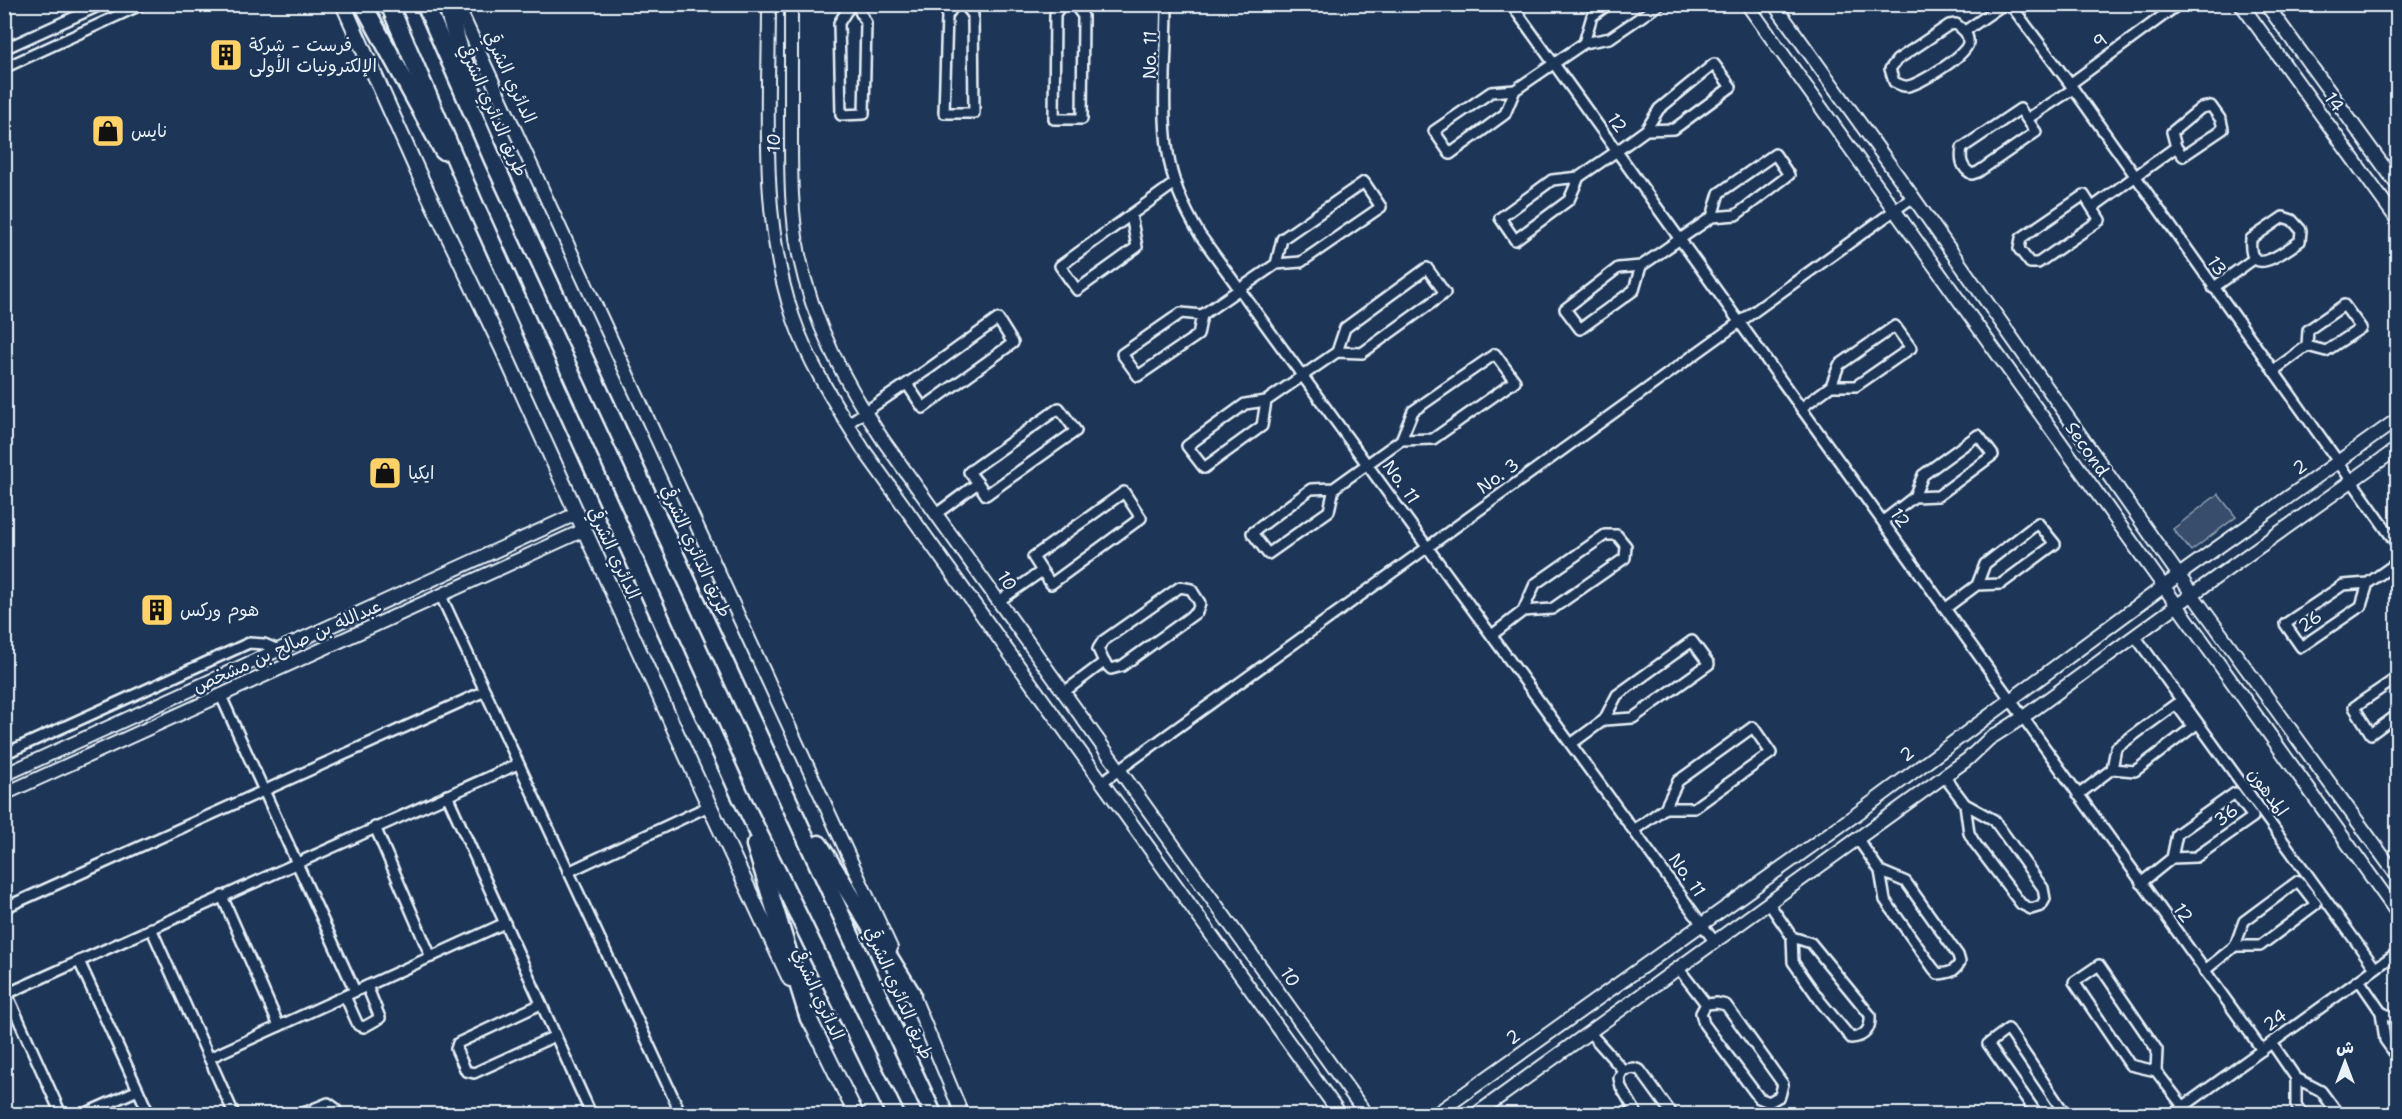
<svg xmlns="http://www.w3.org/2000/svg" width="2402" height="1119" viewBox="0 0 2402 1119" font-family="'Shantell Sans','Playpen Sans Arabic',sans-serif">
<style>
.green{fill:#374d6c;stroke:#909fb2;stroke-width:1.5}
.lines{fill:none;stroke-linecap:round;stroke-linejoin:round}
.minor-casing{stroke:#e8f1f8;stroke-width:14}
.tertiary-casing{stroke:#e8f1f8;stroke-width:16}
.secondary-casing{stroke:#e8f1f8;stroke-width:18}
.motorway-casing{stroke:#e8f1f8;stroke-width:21}
.minor{stroke:#1d3557;stroke-width:9}
.tertiary{stroke:#1d3557;stroke-width:12}
.secondary{stroke:#1d3557;stroke-width:14}
.motorway{stroke:#1d3557;stroke-width:16}
.labels{text-anchor:middle;stroke-width:5;stroke-linejoin:round;paint-order:stroke}
.street-label{font-size:18px;fill:#e8f1f8;stroke:#1d3557}
.poi-label{font-size:18px;fill:#e8f1f8;stroke:#1d3557;text-anchor:start}
</style>
<rect width="100%" height="100%" fill="#1d3557"/>
<filter id="ink" filterUnits="userSpaceOnUse"><feTurbulence type="fractalNoise" baseFrequency=".0167" numOctaves="2"/><feDisplacementMap in="SourceGraphic" scale="12" xChannelSelector="R" yChannelSelector="G"/><feConvolveMatrix kernelMatrix="1 2 1 2 8 2 1 2 1" color-interpolation-filters="sRGB"/></filter>
<g filter="url(#ink)">
<!-- green -->
<path class="green" d="M2218 494 2236 517 2191 551 2173 529Z"/>
<g class="lines">
<!-- minor casing -->
<g class="minor-casing">
<g id="minor">
<path d="M851 4 839 23 841 115 864 114 866 23 856 4"/>
<path d="M955 4 947 16 944 113H974L973 15 964 4"/>
<path d="M1062 4 1055 14 1054 119H1082L1083 16 1074 4"/>
<path d="M1167 4C1167 53 1161 105 1168 153 1172 183 1185 210 1200 235L1714 941"/>
<path d="M1511 4 2262 1050"/>
<path d="M2010 4 2070 84 2398 546"/>
<path d="M1956 24C1962 29 1969 33 1968 43 1967 55 1920 84 1908 86 1903 87 1899 84 1894 82L1890 69 1897 60 1949 25Z"/>
<path d="M1965 31 2004 4"/>
<path d="M1584 43 1592 16 1609 4"/>
<path d="M4 49 103 4"/>
<path d="M4 68 143 4"/>
<path d="M2070 84 2179 4"/>
<path d="M1515 90 1505 114 1450 154 1434 131 1491 92 1515 90 1584 43 1610 38 1660 4"/>
<path d="M2211 106 2221 120 2223 129 2183 156 2176 147 2172 132 2201 108Z"/>
<path d="M2020 109 2036 132 1978 172 1972 174C1961 168 1960 159 1962 148Z"/>
<path d="M2027 119 2073 89"/>
<path d="M1579 177 1569 200 1515 240 1500 218 1552 180 1579 177 1617 151 1646 130 1659 109 1714 64 1731 87 1674 129 1646 130"/>
<path d="M2084 195 2100 220 2038 263H2030L2019 249 2021 238Z"/>
<path d="M2093 207 2176 147"/>
<path d="M1131 215 1137 247 1077 290 1060 266 1175 183"/>
<path d="M2283 217 2292 220 2301 230 2300 241C2285 251 2247 282 2251 239Z"/>
<path d="M1641 266 1634 290 1580 329 1565 309 1618 268 1641 266 1712 217 1736 215 1789 175 1775 154 1719 193 1712 217"/>
<path d="M2213 288 2255 258"/>
<path d="M2344 305 2361 328 2326 351 2307 346 2308 330Z"/>
<path d="M1202 315 1198 335 1138 376 1122 354 1181 313 1202 315 1276 264 1282 239 1364 182 1381 207 1301 262 1276 264"/>
<path d="M2273 371 2307 346"/>
<path d="M1266 401 1262 426 1204 468 1187 446 1245 404 1266 401 1337 352 1345 328 1427 268 1445 293 1362 353 1337 352"/>
<path d="M1801 408 1831 386 1839 365 1895 326 1911 348 1856 386H1831"/>
<path d="M847 424 927 370 998 319 1013 343 923 408 907 384"/>
<path d="M1334 488 1329 511 1268 554 1252 533 1311 489 1334 488 1401 440 1413 411 1495 354 1515 381 1433 439 1401 440"/>
<path d="M936 514 978 483 986 495 1076 431 1059 408 969 472 978 483"/>
<path d="M1883 521 1914 497 1923 475 1978 435 1993 455 1938 496 1914 497"/>
<path d="M2368 583 2361 606 2301 647 2285 624 2343 585 2368 583 2398 562"/>
<path d="M441 596 681 1114"/>
<path d="M999 601 1042 571 1051 584 1141 518 1124 492 1033 557 1042 571"/>
<path d="M1946 608 1977 585 1985 564 2038 523 2055 544 2001 584 1977 585"/>
<path d="M1492 635 1523 611 1535 584 1605 535H1617L1626 546 1625 558 1552 609 1523 611"/>
<path d="M2135 636 2375 968"/>
<path d="M2398 677 2354 707 2371 734 2398 714"/>
<path d="M1064 692 1104 662 1111 669 1122 666 1197 612 1200 603 1191 589 1180 587 1103 641 1098 649 1104 662"/>
<path d="M221 696 355 991"/>
<path d="M1571 744 1604 720 1617 695 1692 641 1709 664 1633 718 1604 720"/>
<path d="M4 754 249 643 264 644 278 650"/>
<path d="M1944 776 1965 804 1969 833 1974 842 2021 904 2031 909 2041 906 2045 899 2043 888 1994 820 1965 804"/>
<path d="M1102 782 1913 197"/>
<path d="M447 795 591 1114"/>
<path d="M2078 795 2112 769 2116 748 2176 704 2193 727 2135 771 2112 769"/>
<path d="M375 827 431 957"/>
<path d="M1634 830 1665 808 1678 781 1753 727 1771 753 1694 808H1665"/>
<path d="M1857 838 1880 871 1885 900 1933 968 1938 974C1949 973 1955 972 1960 962L1958 955 1906 882 1880 871"/>
<path d="M568 872 709 806"/>
<path d="M2141 883 2172 858 2177 834 2235 793 2253 817 2196 857 2172 858"/>
<path d="M222 896 279 1026"/>
<path d="M1768 902 1792 937 1793 962 1821 1002 1851 1038C1865 1037 1871 1029 1870 1015L1811 943 1792 937"/>
<path d="M4 908 485 691"/>
<path d="M151 928 234 1114"/>
<path d="M79 961 149 1114"/>
<path d="M1679 969 1706 1004 1701 1013 1704 1024 1759 1098 1769 1102 1780 1096 1783 1084 1726 1005 1717 1003 1706 1004"/>
<path d="M2204 971 2235 946 2244 921 2298 881 2316 904 2260 946H2235"/>
<path d="M2359 980 2381 1012 2385 1040 2398 1058"/>
<path d="M7 994 61 1114"/>
<path d="M4 995 518 764"/>
<path d="M345 996 358 1025 364 1027 380 1018 367 986"/>
<path d="M541 1004 458 1043 456 1049 466 1071 474 1073 555 1036"/>
<path d="M2381 1012 2398 1020"/>
<path d="M1590 1033 1623 1070"/>
<path d="M2272 1043 2296 1078 2321 1091 2338 1114"/>
<path d="M209 1058 505 923"/>
<path d="M1623 1070 1633 1068 1640 1070 1672 1114"/>
<path d="M1623 1070 1619 1078 1621 1087 1637 1114"/>
<path d="M2156 1071 2157 1050 2099 965 2074 982 2130 1065 2156 1071 2189 1114"/>
<path d="M2296 1078V1105L2302 1114"/>
<path d="M84 1114 138 1090"/>
<path d="M301 1114 328 1103 335 1108 338 1114"/>
<path d="M2037 1114 1988 1044 2008 1029 2065 1114"/>
<path d="M2173 1114 2398 952"/>
</g>
</g>
<!-- tertiary casing -->
<g class="tertiary-casing">
<g id="tertiary">
<path d="M457 4 891 948"/>
<path d="M769 4C769 108 759 217 793 317 809 364 837 407 863 449L1340 1114"/>
<path d="M791 4C791 47 791 90 791 132 791 173 791 215 799 255 813 323 845 383 883 440L1366 1114"/>
<path d="M1747 4 2398 914"/>
<path d="M1774 4 1913 197 2192 594 2398 877"/>
<path d="M2241 4 2398 221"/>
<path d="M2266 4 2398 186"/>
<path d="M4 775 576 514"/>
<path d="M4 794 584 530"/>
<path d="M910 988 962 1114"/>
<path d="M1436 1114 1858 813 2179 575 2398 419"/>
<path d="M1476 1114 1968 759 1989 739 2022 718 2176 606 2398 448"/>
</g>
</g>
<!-- secondary casing -->
<g class="secondary-casing">
<g id="secondary">
<path d="M343 4 421 179 502 348 703 792 790 979"/>
<path d="M805 1010 856 1114"/>
</g>
</g>
<!-- motorway casing -->
<g class="motorway-casing">
<g id="motorway">
<path d="M363 4 443 151"/>
<path d="M389 4 474 203 739 793 895 1114"/>
<path d="M425 4 493 160 933 1114"/>
<path d="M446 4 474 96"/>
<path d="M819 844 912 994"/>
<path d="M755 845 809 1019"/>
</g>
</g>
<!-- minor -->
<use href="#minor" class="minor"/>
<!-- tertiary -->
<use href="#tertiary" class="tertiary"/>
<!-- secondary -->
<use href="#secondary" class="secondary"/>
<!-- motorway -->
<use href="#motorway" class="motorway"/>
</g>
</g>
<!-- icons -->
<defs>
<g id="building-square" transform="scale(1.725)"><rect x="-9" y="-9" width="18" height="18" rx="4" fill="#ffd166" stroke="#1d3557"/><path d="M-4-6H4V6H1V3H-1V6H-4ZM-2.5-4.3h1.7v1.8h-1.7ZM.8-4.3h1.7v1.8H.8ZM-2.5-1h1.7V.8h-1.7ZM.8-1h1.7V.8H.8Z" fill="#111"/></g>
<g id="shop-square" transform="scale(1.725)"><rect x="-9" y="-9" width="18" height="18" rx="4" fill="#ffd166" stroke="#1d3557"/><path d="M-5-2.5h2.3a2.7 3.5 0 0 1 5.4 0H5L5.5 6h-11ZM-1.5-2.5h3a1.5 2.3 0 0 0-3 0Z" fill="#111"/></g>
</defs>
<g fill-rule="evenodd">
<use href="#building-square" x="226" y="55"/>
<use href="#shop-square" x="108" y="131"/>
<use href="#shop-square" x="385" y="473"/>
<use href="#building-square" x="157" y="610"/>
</g>
<g class="labels">
<!-- street labels -->
<g class="street-label">
<text transform="translate(2100 41) rotate(-36)" y="6">9</text>
<text transform="translate(1150 55) rotate(-89)" y="6">No. 11</text>
<text transform="translate(510 77) rotate(65)" y="6">الدائري الشرقي</text>
<text transform="translate(2334 102) rotate(54)" y="6">14</text>
<text transform="translate(493 110) rotate(66)" y="6">طريق الدائري الشرقي</text>
<text transform="translate(1617 123) rotate(54)" y="6">12</text>
<text transform="translate(774 143) rotate(-90)" y="6">10</text>
<text transform="translate(2217 266) rotate(55)" y="6">13</text>
<text transform="translate(2087 449) rotate(55)" y="6">Second</text>
<text transform="translate(2300 467) rotate(-35)" y="6">2</text>
<text transform="translate(1498 476) rotate(-36)" y="6">No. 3</text>
<text transform="translate(1401 482) rotate(54)" y="6">No. 11</text>
<text transform="translate(1900 518) rotate(54)" y="6">12</text>
<text transform="translate(696 551) rotate(65)" y="6">طريق الدائري الشرقي</text>
<text transform="translate(614 553) rotate(65)" y="6">الدائري الشرقي</text>
<text transform="translate(1007 581) rotate(54)" y="6">10</text>
<text transform="translate(2310 621) rotate(-35)" y="6">26</text>
<text transform="translate(287 646) rotate(-24)" y="6">عبدالله بن صالح بن مشخص</text>
<text transform="translate(1907 754) rotate(-37)" y="6">2</text>
<text transform="translate(2268 792) rotate(54)" y="6">المدهون</text>
<text transform="translate(2226 815) rotate(-37)" y="6">36</text>
<text transform="translate(1687 875) rotate(54)" y="6">No. 11</text>
<text transform="translate(2183 913) rotate(54)" y="6">12</text>
<text transform="translate(1290 977) rotate(55)" y="6">10</text>
<text transform="translate(899 993) rotate(66)" y="6">طريق الدائري الشرقي</text>
<text transform="translate(818 994) rotate(65)" y="6">الدائري الشرقي</text>
<text transform="translate(2275 1020) rotate(-36)" y="6">24</text>
<text transform="translate(1513 1037) rotate(-36)" y="6">2</text>
</g>
<!-- poi labels -->
<g class="poi-label">
<text x="249" y="51">فرست - شركة<tspan x="249" dy="21">الإلكترونيات الأولى</tspan></text>
<text x="131" y="137">نايس</text>
<text x="408" y="479">ايكيا</text>
<text x="180" y="616">هوم وركس</text>
</g>
</g>
<!-- margin -->
<rect width="2402" height="1119" fill="none" stroke="#1d3557" stroke-width="24"/>
<rect x="12" y="12" width="2378" height="1095" fill="none" stroke="#e8f1f8" stroke-width="2" filter="url(#ink)"/>
<!-- north arrow -->
<g transform="translate(2345 1062)" stroke="#1d3557" stroke-width="4.5" paint-order="stroke">
<path d="M0-4.5L10 22L0 15L-10 22Z" fill="#e8f1f8"/>
<text y="-9" font-size="16" font-weight="bold" text-anchor="middle" fill="#e8f1f8">ش</text>
</g>
</svg>
